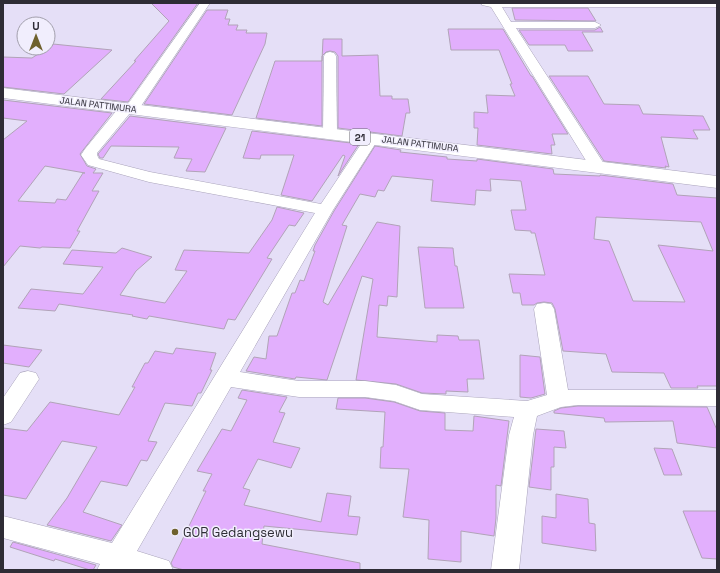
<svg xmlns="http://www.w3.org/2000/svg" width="720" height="573" viewBox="0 0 720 573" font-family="'Space Grotesk',sans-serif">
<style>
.building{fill:#e2affd;stroke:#b1a3b8;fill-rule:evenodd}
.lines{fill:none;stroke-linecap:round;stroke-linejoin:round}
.minor-casing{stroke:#a9a3ba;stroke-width:1}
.highway-casing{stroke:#a9a3ba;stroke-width:1}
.minor{fill:#fff;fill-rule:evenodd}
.highway{fill:#fff;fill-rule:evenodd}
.poi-dot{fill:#6f612e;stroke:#f1eefd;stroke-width:1.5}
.labels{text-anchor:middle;stroke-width:3;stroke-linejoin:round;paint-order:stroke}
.far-street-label{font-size:9px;fill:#2e2c35;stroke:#f1eefd}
.shield{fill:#f1eefd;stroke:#686671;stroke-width:1}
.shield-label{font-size:10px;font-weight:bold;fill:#2e2c35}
.near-poi-label{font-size:13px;fill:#2e2c35;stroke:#f1eefd;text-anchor:start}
</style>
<rect width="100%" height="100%" fill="#e5dff7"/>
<!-- building -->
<g class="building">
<path d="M151 3H198L128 102 101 99 136 61H134L169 21Z"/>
<path d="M512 8H588L596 21 515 20Z"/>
<path d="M207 10H228L225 19H230L228 25H238L236 30H247L246 33H267L265 44 232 115 144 104Z"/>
<path d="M600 27 603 32H582L593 51H568L565 45H529L519 30H595Z"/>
<path d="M448 29H503L531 76H532L568 134H552L555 145H551L552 154 477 145 478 128H474V112L488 113 486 95 515 96 510 84H512L499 50H451Z"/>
<path d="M323 39H342V56L378 55 380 96H392V99H408L410 113H406L402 136 338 128V56L335 52 330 51 326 52 322 56V126L256 118 275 61H322Z"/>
<path d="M53 44 112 50 64 94 3 87V57L32 58Z"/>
<path d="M549 76H588L604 104 639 105 643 114H645L703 116 710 130H693L698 139 661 137 669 167 665 166 666 168 604 161Z"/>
<path d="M3 100 112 113 80 154 87 166 96 169 93 173H103L92 191H99L77 231H80L70 248 42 247 40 248 20 246 3 267V140L27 121 3 118ZM45 166 85 173H83L66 200 57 199 55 203 18 201Z"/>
<path d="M130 116 226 128 205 172 186 171 192 159 174 158 179 147 111 146 103 158H100L98 154Z"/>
<path d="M252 131 359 144 338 176 345 156 343 155 312 201 281 195 294 155H261L260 159 243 158Z"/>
<path d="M375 146 401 150 400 152 447 157V159L477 161V159L553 169 554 174 600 176V175L673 184 677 195 717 198V386H697L698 388H671L664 373 612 372 606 354 563 351 555 309 552 303 544 302 537 303 534 305H522L520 293H513L509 274 545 275 535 233H531V231L515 230 511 210H526L521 181 490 179 491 191 476 190 475 205 431 201 433 180 392 176 384 191 378 190 375 197 360 194 342 225 347 226 323 302 328 305 377 222 400 226 397 297 388 296 387 306 379 305 377 337 437 342V335L458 336 459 340H479L484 379H467L468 392 446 391V394L422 393 396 384 356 380 373 279 362 276 327 380 296 377 295 379 246 371 254 357 266 359 269 336H277L292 293H295L300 280 304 281 315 251H313L315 245 334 211ZM596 217 701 222 713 251 658 245 685 302 633 301 609 241 594 239Z"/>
<path d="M277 207 304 213 295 226 289 225 267 258 272 259 235 320 228 319 224 329 149 316 147 319 132 316 133 315 59 304 55 311 18 308 31 289 83 294 103 267 63 264 72 250 116 253 122 248 152 257 136 271 120 295 165 303 187 271 175 270 184 250 249 253 272 220Z"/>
<path d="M418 247 453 248 455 266H457L464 308H425Z"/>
<path d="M3 345 42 350 29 367 3 363Z"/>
<path d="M176 348 216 353 210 370H212L201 393H198L192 406 165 403 148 441 157 442 147 461 141 460 127 486 101 481 83 512 122 525 111 541 47 525 67 498 97 447 62 441 26 499 3 495V428L27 431 50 402 119 415 135 387H132L145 363H148L155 351 173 354Z"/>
<path d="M520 355 540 357 545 394 531 398 520 397Z"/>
<path d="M242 390 287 397 279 412 285 413 273 442 300 448 291 468 258 459 243 488 250 490 244 505 321 522 327 493 351 496 348 516 360 517 357 535 264 526 262 544 360 563V570H184L173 567 171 563 206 491H203L212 474 197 471 222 429 231 431 247 400 238 398Z"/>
<path d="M338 398H365L394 402 420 411 445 413V430L473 431 474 416 509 421 501 486 496 485V518L494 536 461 531V562L428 559 429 520 403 517 409 469 380 468 381 447H383L385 412 336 409Z"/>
<path d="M578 406 707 407 717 430V448L677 443 673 421 605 422 604 418 554 413V411L561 408Z"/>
<path d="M536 429 564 431 566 448 554 447V467H551V490L529 487Z"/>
<path d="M654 448 672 449 682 475H664Z"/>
<path d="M556 494 588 499 589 523 595 524 596 551 542 543V516L556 518Z"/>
<path d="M683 511H717V559L702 558Z"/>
<path d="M13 542 96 565 93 570H90L55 559 54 561 10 547Z"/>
</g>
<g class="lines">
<!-- minor casing -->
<g class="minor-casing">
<g id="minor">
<path d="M200 3H210L137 112 130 113 97 153V155L99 159 150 172 321 204 367 135 372 134 377 135 379 138 333 210 240 372 299 381H365L396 385 422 394 527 401 547 395 534 309 537 304 544 303 551 304 554 309 568 390H717V406L578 405 561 407 537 416 533 435 519 570H491L509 435 514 417 420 410 394 401 365 397H299L231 387 137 551 169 561 173 570H97L100 564 3 538V516L112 543 315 213 149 182 88 165 81 155 85 149 121 105 128 104Z"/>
<path d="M481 3H717V7H502L511 22H595L601 25 595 28H516L606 167 603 170 598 172 593 170 590 167 491 7 482 5Z"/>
<path d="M330 52 334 53 336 56 337 133 335 136 330 137 325 136 323 133 324 56 326 53Z"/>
<path d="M28 371 36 373 39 379 11 422 3 425V398L20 373Z"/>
</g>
</g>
<!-- highway casing -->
<g class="highway-casing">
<path id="highway" d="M3 88 717 176V188L3 98Z"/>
</g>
<!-- minor -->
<use href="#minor" class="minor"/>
<!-- highway -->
<use href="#highway" class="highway"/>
</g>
<!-- markers -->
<circle class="poi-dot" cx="175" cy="532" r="4"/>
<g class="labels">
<!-- far-street labels -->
<g class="far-street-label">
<text transform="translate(98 105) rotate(7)" y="3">JALAN PATTIMURA</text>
<text transform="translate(420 144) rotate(7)" y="3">JALAN PATTIMURA</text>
</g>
<!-- shield labels -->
<rect class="shield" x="350" y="129" width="20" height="16" rx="3"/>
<g class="shield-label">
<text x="360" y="141">21</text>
</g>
<!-- near-poi labels -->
<g class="near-poi-label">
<text x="183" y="537">GOR Gedangsewu</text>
</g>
</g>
<!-- border -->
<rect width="720" height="573" fill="none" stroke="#2e2c35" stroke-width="8"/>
<!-- north arrow -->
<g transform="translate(36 36)"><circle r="19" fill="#f1eefd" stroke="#a3a0ad"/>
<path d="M0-3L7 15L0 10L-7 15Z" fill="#6f612e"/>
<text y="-6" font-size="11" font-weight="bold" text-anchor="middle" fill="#2e2c35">U</text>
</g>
</svg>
